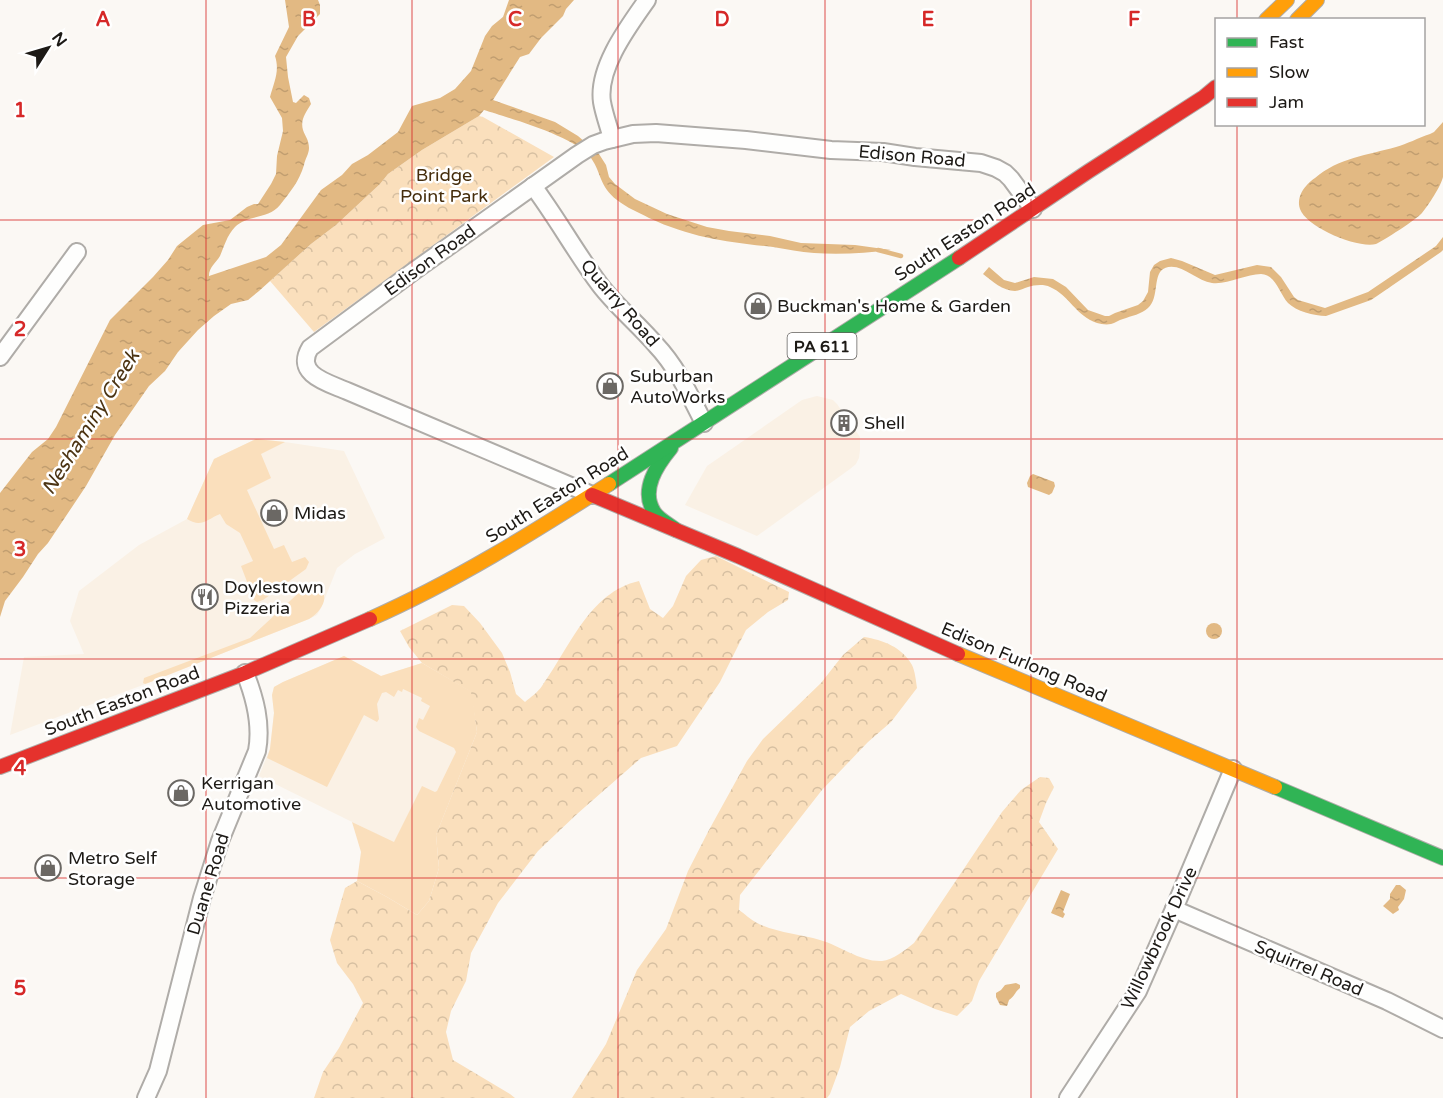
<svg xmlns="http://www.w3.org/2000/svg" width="1443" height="1098" viewBox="0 0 1443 1098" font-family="'Varela Round',sans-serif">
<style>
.built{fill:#faf1e5}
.green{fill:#fadfbc}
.forest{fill:url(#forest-crowns)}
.water{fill:url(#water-ripples)}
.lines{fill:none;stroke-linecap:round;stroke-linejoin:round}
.stream{stroke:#e2b983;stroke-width:4.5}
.street-casing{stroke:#afaca8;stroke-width:20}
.fast-casing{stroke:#afaca8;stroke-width:16}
.slow-casing{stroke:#afaca8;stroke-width:16}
.jam-casing{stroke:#afaca8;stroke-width:16}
.street{stroke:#fefefd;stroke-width:16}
.fast{stroke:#30b455;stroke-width:14}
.slow{stroke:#ff9f0a;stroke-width:14}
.jam{stroke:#e5322d;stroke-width:14}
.grid{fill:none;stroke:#d62828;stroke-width:1.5;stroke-opacity:0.55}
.labels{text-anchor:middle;stroke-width:5;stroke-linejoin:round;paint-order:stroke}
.shield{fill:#fff;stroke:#615f5c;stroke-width:1.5}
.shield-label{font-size:16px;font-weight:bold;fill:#1d1a16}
.street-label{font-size:18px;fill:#1d1a16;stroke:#fff}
.park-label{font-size:18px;fill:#452d0c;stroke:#fff}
.poi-label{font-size:18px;fill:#1d1a16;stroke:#fff;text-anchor:start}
.water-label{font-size:20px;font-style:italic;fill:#4c3413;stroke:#fff}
.grid-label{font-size:20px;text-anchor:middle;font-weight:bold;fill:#d62828;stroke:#fff;stroke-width:5;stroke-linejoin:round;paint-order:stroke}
</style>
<defs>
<pattern id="forest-crowns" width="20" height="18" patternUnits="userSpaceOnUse" patternTransform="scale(1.5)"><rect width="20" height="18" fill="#fadfbc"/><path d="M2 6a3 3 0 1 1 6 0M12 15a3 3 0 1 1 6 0" fill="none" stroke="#d6bfa1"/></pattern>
<pattern id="water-ripples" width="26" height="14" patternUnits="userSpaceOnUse" patternTransform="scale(1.5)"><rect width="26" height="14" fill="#e2b983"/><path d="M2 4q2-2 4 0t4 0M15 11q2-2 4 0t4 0" fill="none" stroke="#c19e70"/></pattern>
</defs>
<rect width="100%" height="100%" fill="#fbf8f4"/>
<!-- built -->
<g class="built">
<path d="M817 396 833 400 837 404 860 437V450L859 458 856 464 850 469 757 536 685 505 707 466 802 400Z"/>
<path d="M256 439 285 442 344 451 385 538 355 554 337 568 321 608 317 615 309 619 148 683 10 735 24 657 84 654 70 621 79 591 139 545 187 519 214 459Z"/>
<path d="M344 656 381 676 422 663 477 732 427 859 259 776 270 749 274 713 272 695 274 687 283 682Z"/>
</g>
<!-- green -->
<g class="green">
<path d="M256 439 285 442 261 454 271 478 247 490 274 549 284 545 292 562 305 557 309 562 306 569 263 600 257 602 254 600 241 566 253 561 240 533 226 524 220 514C206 520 201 528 187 519L214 459Z"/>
<path d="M313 585C333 592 323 611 309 619L148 683 145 684 143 683 144 678 250 638 305 587Z"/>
<path d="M344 656 381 676 422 663 472 692 477 732 436 835 439 868 429 901 417 915 387 897 357 881 361 852 352 822 394 842 422 786 435 792 437 791 456 752 454 748 419 731 416 727 419 718 423 720 430 706 421 701 422 698 403 689 402 692 398 690 394 697 386 692 382 693 377 704 379 719 377 722 364 715 327 787 267 758 270 749 274 713 272 695 274 687 283 682Z"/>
</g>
<!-- forest -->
<g class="forest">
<path d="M479 116 483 117 554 157 314 332 270 281 311 244 336 225 380 184 388 174 422 150Z"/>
<path d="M716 556 789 592 788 600 768 612 746 630 720 682 677 746 641 758 577 814 538 851 498 903 471 953 466 981 451 1011 446 1032 453 1060 510 1094 515 1098H314L323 1072 339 1048 363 1003 353 984 337 963 330 940 345 888 357 881 387 897 417 915 429 901 439 868 436 835 477 732 471 692 422 663 409 647 400 631 452 605 464 606 480 623 502 653 510 672 516 694 525 702C531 697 538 692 542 686 569 649 589 592 639 581L650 609 663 618 673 606 686 576 701 560Z"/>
<path d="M864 637C883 640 902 647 912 665 915 671 916 681 917 688L891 722 868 742 822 790 740 895 739 910C745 914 751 920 757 923 777 933 800 934 820 940 841 946 860 962 882 961 893 960 905 950 914 943L1002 812 1021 790 1040 777 1049 778 1054 787 1046 803 1039 822 1058 849 979 981 972 1001 957 1016 935 1009 901 994 869 1011 850 1027 840 1067 830 1094 827 1098H572L606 1044 637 970 666 929 688 871 709 830 747 761 763 739 821 683 843 655Z"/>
</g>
<!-- water -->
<g class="water">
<path d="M285 0H318L320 5V14L298 36 286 57 288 77 293 102 296 103 304 95 309 98 311 104C306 112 300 120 303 130 305 136 309 140 309 148 309 154 305 159 304 165 299 182 290 192 280 205 269 219 247 215 235 227 227 235 224 247 220 256 216 263 209 267 209 276L266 257 281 245 321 190 342 175 352 164 368 155 398 132 412 106 440 98 455 89 471 71 485 36 492 26 503 17 509 0H574L566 9 563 16 541 38 529 54 520 57 493 100 555 122 578 136 599 154 606 165 609 177 615 184 635 199 667 214 707 227 729 231 770 236 801 243 855 245 891 250C866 253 840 255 814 253 800 252 787 249 773 247 727 242 692 238 649 218 638 212 627 208 617 200 599 186 602 174 591 158 577 137 509 118 484 110L479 116 422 150 388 174 380 184 336 225 311 244 259 291 248 300 231 304 214 316 198 330 178 352 165 371 149 386 115 435 86 486 48 543 38 554 23 577 5 601 0 617V493L32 452 48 439 56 427 110 320 153 277 168 260 177 246 203 225 230 220 247 207 254 204H258L271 184 276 174 277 156 283 131 282 118 270 97C274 82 280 71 275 56L289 27Z"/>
<path d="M1443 122C1443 135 1443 147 1443 159 1443 165 1443 172 1443 177 1441 186 1428 206 1422 213 1417 219 1383 241 1376 244 1358 249 1306 227 1300 209 1296 196 1305 185 1315 178 1338 158 1368 155 1396 147 1407 144 1418 138 1430 134L1434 132Z"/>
<path d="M1443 237V250L1441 252 1377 296 1371 300 1326 316C1314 316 1296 311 1288 303 1279 293 1276 275 1261 274 1246 274 1227 285 1212 283 1196 281 1181 262 1165 268 1152 273 1160 298 1148 308 1142 314 1131 316 1123 319 1119 320 1115 323 1111 324 1106 325 1101 324 1097 323 1076 316 1069 295 1050 287 1044 284 1034 285 1028 287 1024 288 1019 291 1015 291 1003 291 992 281 983 274L989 267 1004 280 1015 283 1034 277 1053 279 1066 287 1088 310 1105 316H1109L1115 313 1138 305 1143 301 1148 292 1150 272 1154 265 1160 261 1171 258 1182 261 1215 275 1257 265 1271 267 1281 277 1294 297 1298 300 1325 308 1368 292 1436 246Z"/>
<path d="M1033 474 1054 482 1055 486 1052 493 1049 495 1028 487 1027 483 1030 476Z"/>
<circle cx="1214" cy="631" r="8"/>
<path d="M1396 885H1400L1406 890 1404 899 1398 907 1399 910 1393 914 1383 906 1390 899V894Z"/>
<path d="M1061 890 1070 894 1063 912 1065 914 1063 918 1051 913Z"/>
<path d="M1016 983 1020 985V988C1014 993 1016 995 1009 1000L1007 1006 1000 1005 996 997V993L1001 990 1005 985Z"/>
</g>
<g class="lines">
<!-- stream -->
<path class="stream" d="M878 250 901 256"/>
<!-- street casing -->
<g class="street-casing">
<g id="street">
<path d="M612 139C609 127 604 114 602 102 597 68 628 27 647 0"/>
<path d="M533 186C557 218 576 253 600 285 616 306 638 324 656 345 677 367 690 396 704 423"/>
<path d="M0 357 77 252"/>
<path d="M592 495 347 391C329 383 294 375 310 348L414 271 577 155 593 145 604 141 633 134 656 133 746 140 831 150 883 152 915 157 981 163 996 168 1005 173 1011 179 1033 209"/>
<path d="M1174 909 1387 1001 1443 1029"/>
<path d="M146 1098 158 1071 202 898 220 841 257 751C262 724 255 698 245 673"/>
<path d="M1068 1098 1138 991 1174 909 1233 769"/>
</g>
</g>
<!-- fast casing -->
<g class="fast-casing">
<g id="fast">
<path d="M671 448C657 465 640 490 654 512 659 520 669 524 676 530"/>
<path d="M609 484 959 258"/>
<path d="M1275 787 1443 858"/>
</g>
</g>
<!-- slow casing -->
<g class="slow-casing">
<g id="slow">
<path d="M1266 20 1287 0"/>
<path d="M1297 20 1317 0"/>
<path d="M370 619C454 582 532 533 609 484"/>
<path d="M958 654 1275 787"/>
</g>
</g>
<!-- jam casing -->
<g class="jam-casing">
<g id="jam">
<path d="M959 258 1089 171 1204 97 1216 87"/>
<path d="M592 495 738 556 958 654"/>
<path d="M0 767 245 673 370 619"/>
</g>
</g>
<!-- street -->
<use href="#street" class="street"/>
<!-- fast -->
<use href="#fast" class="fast"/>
<!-- slow -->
<use href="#slow" class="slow"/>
<!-- jam -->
<use href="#jam" class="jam"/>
</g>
<!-- grid -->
<path class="grid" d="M206 0V1098M412 0V1098M618 0V1098M825 0V1098M1031 0V1098M1237 0V20M1237 124V1098M0 220H1443M0 439H1443M0 659H1443M0 878H1443"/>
<!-- icons -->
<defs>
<g id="shop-ring" transform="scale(1.35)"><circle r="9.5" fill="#fff" stroke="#6b6864" stroke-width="1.5"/><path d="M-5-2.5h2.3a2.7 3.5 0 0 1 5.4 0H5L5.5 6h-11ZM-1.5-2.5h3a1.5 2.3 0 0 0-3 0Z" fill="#6b6864"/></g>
<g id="building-ring" transform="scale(1.35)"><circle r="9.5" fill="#fff" stroke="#6b6864" stroke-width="1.5"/><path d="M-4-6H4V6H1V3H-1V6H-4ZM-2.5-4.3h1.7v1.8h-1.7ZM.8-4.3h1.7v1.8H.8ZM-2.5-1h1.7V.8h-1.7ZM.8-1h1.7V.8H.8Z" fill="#6b6864"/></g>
<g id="restaurant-ring" transform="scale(1.35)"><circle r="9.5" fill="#fff" stroke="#6b6864" stroke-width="1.5"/><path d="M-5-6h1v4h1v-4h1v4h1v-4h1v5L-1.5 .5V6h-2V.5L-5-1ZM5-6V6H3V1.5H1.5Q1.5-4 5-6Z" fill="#6b6864"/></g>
</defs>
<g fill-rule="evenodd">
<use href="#shop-ring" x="758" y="306"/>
<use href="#shop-ring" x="610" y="386"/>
<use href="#building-ring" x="844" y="423"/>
<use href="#shop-ring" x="274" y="513"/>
<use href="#restaurant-ring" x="205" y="597"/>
<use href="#shop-ring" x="181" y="793"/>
<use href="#shop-ring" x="48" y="868"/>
</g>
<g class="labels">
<!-- shield labels -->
<rect class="shield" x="787.5" y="333" width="69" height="26" rx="4.5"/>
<g class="shield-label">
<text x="822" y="352">PA 611</text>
</g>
<!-- street labels -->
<g class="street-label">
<text transform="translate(912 156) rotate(5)" y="6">Edison Road</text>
<text transform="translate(965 232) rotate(-33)" y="6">South Easton Road</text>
<text transform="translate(430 260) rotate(-36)" y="6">Edison Road</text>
<text transform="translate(620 303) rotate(49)" y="6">Quarry Road</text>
<text transform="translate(557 495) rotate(-32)" y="6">South Easton Road</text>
<text transform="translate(1024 662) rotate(23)" y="6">Edison Furlong Road</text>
<text transform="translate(122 701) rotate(-21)" y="6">South Easton Road</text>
<text transform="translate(208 884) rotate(-73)" y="6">Duane Road</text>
<text transform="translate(1159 938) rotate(-65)" y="6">Willowbrook Drive</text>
<text transform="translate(1309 968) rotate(23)" y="6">Squirrel Road</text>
</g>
<!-- park labels -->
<g class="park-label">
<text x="444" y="181">Bridge<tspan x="444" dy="21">Point Park</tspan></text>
</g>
<!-- poi labels -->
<g class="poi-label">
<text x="777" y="312">Buckman's Home &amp; Garden</text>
<text x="630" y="382">Suburban<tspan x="630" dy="21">AutoWorks</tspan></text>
<text x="864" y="429">Shell</text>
<text x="294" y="519">Midas</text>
<text x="224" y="593">Doylestown<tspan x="224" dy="21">Pizzeria</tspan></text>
<text x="201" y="789">Kerrigan<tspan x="201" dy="21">Automotive</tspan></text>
<text x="68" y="864">Metro Self<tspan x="68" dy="21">Storage</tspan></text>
</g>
<!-- water labels -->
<g class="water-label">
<text transform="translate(90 422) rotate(-58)" y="7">Neshaminy Creek</text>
</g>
</g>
<g class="grid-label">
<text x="103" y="26">A</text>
<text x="309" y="26">B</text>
<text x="515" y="26">C</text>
<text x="722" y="26">D</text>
<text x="928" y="26">E</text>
<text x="1134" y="26">F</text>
<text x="20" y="117">1</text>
<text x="20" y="336">2</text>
<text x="20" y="556">3</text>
<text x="20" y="775">4</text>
<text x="20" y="995">5</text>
</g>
<!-- legend -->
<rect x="1215" y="18" width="210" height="108" fill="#ffffff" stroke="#a5a3a2" stroke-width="1.5"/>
<rect x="1227" y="38" width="30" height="9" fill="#30b455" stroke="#a5a3a2" stroke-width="1.5"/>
<text x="1269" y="48" font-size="18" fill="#1d1a16">Fast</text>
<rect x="1227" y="68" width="30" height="9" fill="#ff9f0a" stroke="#a5a3a2" stroke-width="1.5"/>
<text x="1269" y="78" font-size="18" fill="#1d1a16">Slow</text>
<rect x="1227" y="98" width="30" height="9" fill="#e5322d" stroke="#a5a3a2" stroke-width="1.5"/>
<text x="1269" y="108" font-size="18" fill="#1d1a16">Jam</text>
<!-- north arrow -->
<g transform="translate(48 48) rotate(53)" stroke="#ffffff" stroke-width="4.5" paint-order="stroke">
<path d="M0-4.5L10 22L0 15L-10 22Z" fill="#1d1a16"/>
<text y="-9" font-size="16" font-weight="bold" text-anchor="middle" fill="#1d1a16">N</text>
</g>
</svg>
